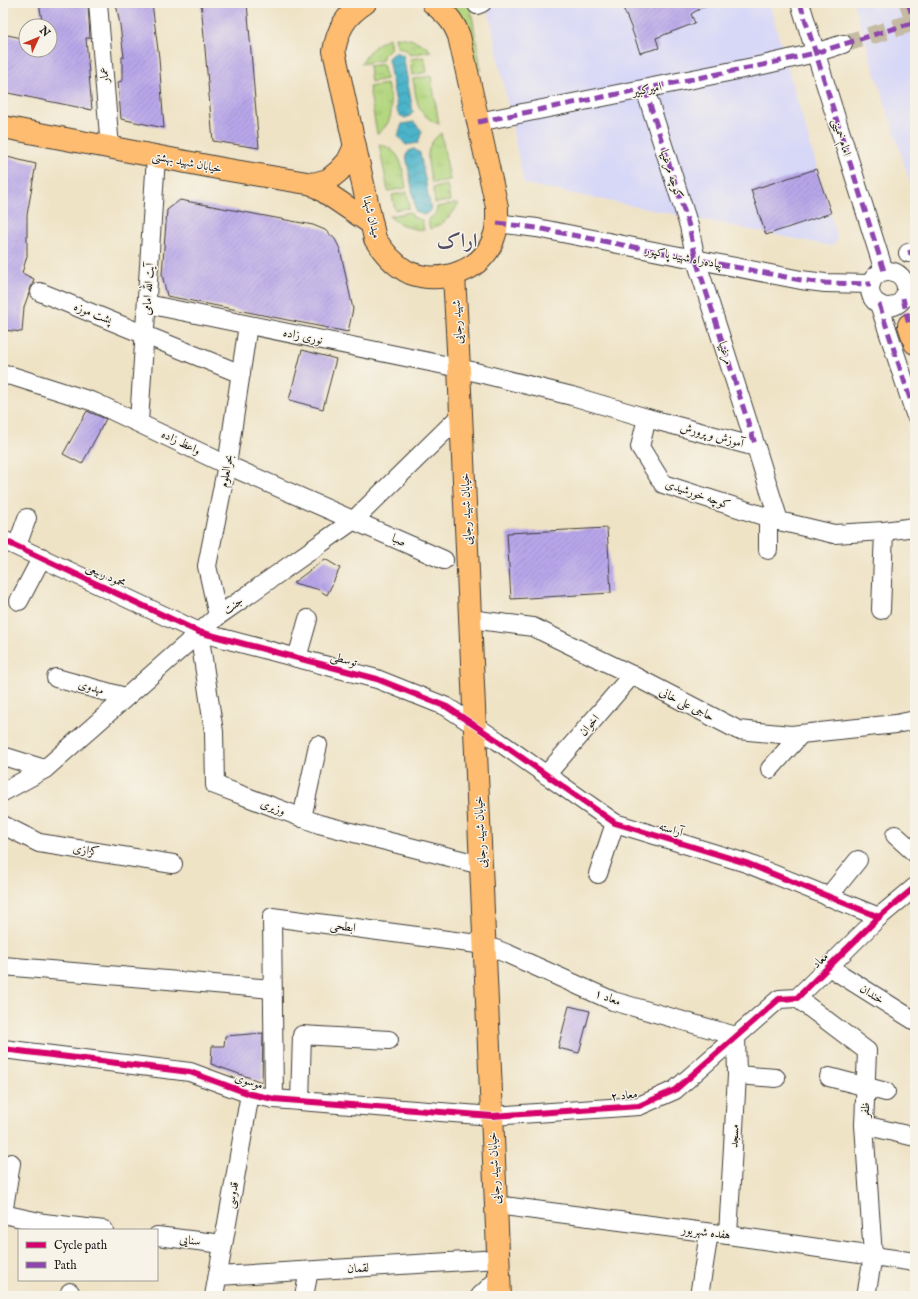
<svg xmlns="http://www.w3.org/2000/svg" width="918" height="1299" viewBox="0 0 918 1299" font-family="'IM FELL English',Amiri,serif">
<style>
.built{fill:#d7d7f8}
.grass{fill:url(#grass-tufts);stroke:#68794e}
.water{fill:url(#water-waves);stroke:#346873}
.building{fill:url(#building-hatch)}
.lines{fill:none;stroke-linecap:round;stroke-linejoin:round}
.minor-tunnel{stroke:#c5bba4;stroke-width:18;stroke-dasharray:18 9;stroke-linecap:butt}
.minor-casing{stroke:#3c3a36;stroke-width:20}
.major-casing{stroke:#3c3a36;stroke-width:24}
.minor{stroke:#fff;stroke-width:18}
.major{stroke:#fdbc70;stroke-width:22}
.quiet{stroke:#8e44ad;stroke-width:5;stroke-dasharray:10 5;stroke-linecap:butt}
.cycleway-casing{stroke:#f7f3e8;stroke-width:8}
.cycleway{stroke:#d6006c;stroke-width:6}
.labels{text-anchor:middle;stroke-width:3;stroke-linejoin:round;paint-order:stroke}
.street-label{font-size:12px;fill:#1c1c1c;stroke:#f7f3e8}
.town-label{font-size:20px;font-weight:bold;fill:#524c64;stroke:#f7f3e8}
</style>
<defs>
<pattern id="grass-tufts" width="24" height="20" patternUnits="userSpaceOnUse"><rect width="24" height="20" fill="#b3d67f"/><path d="M3 7l-1-3M5 7V3M7 7l1-3M15 17l-1-3M17 17v-4M19 17l1-3" fill="none" stroke="#99b76d"/></pattern>
<pattern id="water-waves" width="16" height="10" patternUnits="userSpaceOnUse"><rect width="16" height="10" fill="#4cb4ca"/><path d="M0 5q4-4 8 0t8 0" fill="none" stroke="#3e92a3"/></pattern>
<pattern id="building-hatch" width="6" height="6" patternUnits="userSpaceOnUse"><rect width="6" height="6" fill="#b7a6e9"/><path d="M-1 1l2-2M0 6l6-6M5 7l2-2" fill="none" stroke="#9d8ec7"/></pattern>
</defs>
<rect width="100%" height="100%" fill="#f7f3e8"/>
<filter id="ink" filterUnits="userSpaceOnUse"><feTurbulence type="fractalNoise" baseFrequency=".025" numOctaves="2"/><feDisplacementMap in="SourceGraphic" scale="8" xChannelSelector="R" yChannelSelector="G"/><feConvolveMatrix kernelMatrix="1 2 1 2 8 2 1 2 1" color-interpolation-filters="sRGB"/></filter>
<filter id="wash" filterUnits="userSpaceOnUse"><feTurbulence type="fractalNoise" baseFrequency=".012" numOctaves="4" result="noise"/><feDisplacementMap in="SourceGraphic" scale="16" xChannelSelector="R" yChannelSelector="G"/><feGaussianBlur stdDeviation="0.9" result="paint"/><feColorMatrix in="noise" values="0 0 0 0 0 0 0 0 0 0 0 0 0 0 0 0 0 1.4 0 .05"/><feComposite in="paint" operator="in"/></filter>
<g filter="url(#wash)">
<rect width="100%" height="100%" fill="#efe3c6"/>
<!-- built -->
<g class="built">
<path d="M487 3H769L838 240 831 246 524 184Z"/>
<path d="M853 3H915V198Z"/>
</g>
<!-- grass -->
<g class="grass">
<path d="M449 3H470L481 70 473 69Z"/>
<path d="M395 37C411 38 419 41 431 51L410 55C407 49 403 48 397 47Z"/>
<path d="M389 38 391 48 384 54 382 60 361 64C368 51 376 44 389 38Z"/>
<path d="M424 57 427 72 412 75 410 59Z"/>
<path d="M383 64 386 79 371 82 369 66Z"/>
<path d="M431 76 439 124C416 115 417 101 413 79Z"/>
<path d="M387 84C391 105 397 120 377 134L369 87Z"/>
<path d="M441 133 450 180 432 183C428 162 422 148 441 133Z"/>
<path d="M379 144C403 151 402 167 406 188L388 191Z"/>
<path d="M447 185 450 201 435 203 433 188Z"/>
<path d="M407 192 409 208 395 210 392 195Z"/>
<path d="M459 203C451 217 445 223 430 229L428 219C433 217 437 213 437 207Z"/>
<path d="M410 212 413 217 422 220 424 230C409 229 400 225 389 216Z"/>
</g>
<!-- water -->
<g class="water">
<path d="M395 52 403 55 413 112 410 116 405 118 398 114 388 58Z"/>
<path d="M414 122 422 131 418 143 406 145 398 136 402 124Z"/>
<path d="M414 149 420 153 431 210 424 215 416 212 406 155 409 151Z"/>
</g>
<g id="blocks">
<!-- building -->
<g class="building">
<path d="M39 3H88L90 38H86L92 110 3 92V34L26 39V50H50V26H43Z"/>
<path d="M116 3H152L159 58 164 128 121 119 118 82 122 81V57H124L120 25Z"/>
<path d="M201 3H247L259 148 213 141Z"/>
<path d="M621 3H710L691 14 695 23 656 38 659 48 640 53 631 27Z"/>
<path d="M3 156 36 164 27 215V256L22 273 34 279 24 307 22 332 3 330Z"/>
<path d="M816 169 831 213 766 235 751 190Z"/>
<path d="M180 200 313 225 325 230 335 239 340 249 353 309 348 332 167 296 162 274 167 210Z"/>
<path d="M302 350 336 359 323 409 289 400Z"/>
<path d="M87 411 106 419 82 464 63 454Z"/>
<path d="M607 528 611 593 511 599 507 533Z"/>
<path d="M325 559 340 568 327 595 317 589 293 583Z"/>
<path d="M569 1006 590 1011 579 1053 558 1048Z"/>
<path d="M263 1033 262 1082 211 1064 212 1046H224L225 1036Z"/>
</g>
</g>
</g>
<g filter="url(#ink)">
<use href="#blocks" fill-opacity="0" stroke="#3c3a36" stroke-width="1"/>
<g class="lines">
<!-- minor-tunnel -->
<g class="minor-tunnel">
<path d="M908 3 915 24"/>
<path d="M843 44 915 22"/>
</g>
<!-- minor casing -->
<g class="minor-casing">
<g id="minor">
<path d="M98 3 110 148"/>
<path d="M800 3 884 271"/>
<path d="M477 5 482 3"/>
<path d="M645 89 689 226 696 260 756 447"/>
<path d="M478 122 763 65 815 53 843 44"/>
<path d="M497 223 537 228 801 280 825 283 871 284"/>
<path d="M908 253 915 251"/>
<circle cx="888" cy="289" r="18"/>
<path d="M40 292 241 374"/>
<path d="M147 304 459 368 572 396 647 418 756 447 779 521 834 534 884 531 915 527"/>
<path d="M879 304 915 414"/>
<path d="M3 375 12 376 94 402 227 465 444 560"/>
<path d="M647 418 640 447 663 484 779 521"/>
<path d="M139 422 156 157"/>
<path d="M768 517V550"/>
<path d="M3 540 199 632 377 679 447 707 498 741 615 823 746 863 879 917"/>
<path d="M17 546 27 518"/>
<path d="M19 601 42 557"/>
<path d="M881 610 884 531"/>
<path d="M218 616 207 566 227 465 248 325"/>
<path d="M470 619 533 627 632 675 738 730 791 735 896 724 915 720"/>
<path d="M199 632 214 732 215 785 319 824 481 865"/>
<path d="M297 658 308 619"/>
<path d="M56 678 125 697"/>
<path d="M3 756 45 769"/>
<path d="M770 769 801 734"/>
<path d="M546 775 632 675"/>
<path d="M3 792 45 769 218 616 354 520 461 415"/>
<path d="M302 818 318 745"/>
<path d="M3 825 39 843 173 864"/>
<path d="M895 835 915 853"/>
<path d="M598 874 615 823"/>
<path d="M828 897 858 860"/>
<path d="M3 966 272 989"/>
<path d="M829 967 915 1021"/>
<path d="M797 998 867 1051 864 1125 873 1256 866 1296"/>
<path d="M3 1049 190 1072 250 1094 274 1099 492 1116 639 1106 675 1090 779 999 797 998 879 917 915 887"/>
<path d="M737 1075 776 1078"/>
<path d="M829 1077 886 1092"/>
<path d="M274 1099 272 917 485 945 508 954 613 1001 736 1036"/>
<path d="M300 1101 302 1035 389 1040"/>
<path d="M864 1125 915 1137"/>
<path d="M496 1205 728 1235 915 1262"/>
<path d="M3 1214 44 1223 104 1230"/>
<path d="M3 1214 11 1163"/>
<path d="M728 1235 737 1075 736 1036"/>
<path d="M157 1236 223 1244"/>
<path d="M218 1276 499 1259"/>
<path d="M70 1296V1292"/>
<path d="M214 1296 250 1094"/>
<path d="M304 1296 309 1271"/>
<path d="M480 1296 499 1278"/>
<path d="M699 1296 709 1233"/>
</g>
</g>
<!-- major casing -->
<g class="major-casing">
<g id="major">
<path d="M365 3C345 16 338 29 334 51L375 239C384 253 395 266 410 273 441 285 484 271 494 237 498 227 497 217 497 207L459 36C453 20 446 14 433 3"/>
<path d="M3 127 223 169 313 184 328 180 339 171 348 161 355 146"/>
<path d="M313 184 372 224"/>
<path d="M454 275 459 368 500 1296"/>
<path d="M909 325 915 343"/>
</g>
</g>
<!-- minor -->
<use href="#minor" class="minor"/>
<!-- major -->
<use href="#major" class="major"/>
<!-- quiet -->
<g class="quiet">
<path d="M800 3 884 271"/>
<path d="M908 3 915 24"/>
<path d="M477 5 482 3"/>
<path d="M645 89 689 226 696 260 756 447"/>
<path d="M478 122 763 65 815 53 915 22"/>
<path d="M497 223 537 228 801 280 825 283 871 284"/>
<path d="M908 253 915 251"/>
<path d="M903 298 909 325"/>
<path d="M879 304 915 414"/>
</g>
<!-- cycleway casing -->
<g class="cycleway-casing">
<g id="cycleway">
<path d="M3 540 199 632 377 679 447 707 498 741 615 823 746 863 879 917"/>
<path d="M3 1049 190 1072 250 1094 274 1099 492 1116 639 1106 675 1090 779 999 797 998 879 917 915 887"/>
</g>
</g>
<!-- cycleway -->
<use href="#cycleway" class="cycleway"/>
</g>
</g>
<g class="labels">
<!-- street labels -->
<g class="street-label">
<text transform="translate(104 75) rotate(-95)" y="4">عمار</text>
<text transform="translate(647 89) rotate(-11)" y="4">امیرکبیر</text>
<text transform="translate(842 137) rotate(72)" y="4">امام خمینی</text>
<text transform="translate(187 162) rotate(11)" y="4">خیابان شهید بهشتی</text>
<text transform="translate(672 174) rotate(72)" y="4">کوچه مرغیها</text>
<text transform="translate(372 217) rotate(76)" y="4">میدان شهدا</text>
<text transform="translate(684 257) rotate(11)" y="4">پیاده‌راه شهید پاکپور</text>
<text transform="translate(148 289) rotate(-86)" y="4">آیت الله امامی</text>
<text transform="translate(93 313) rotate(22)" y="4">پشت موزه</text>
<text transform="translate(457 322) rotate(-93)" y="4">شهید رجایی</text>
<text transform="translate(303 336) rotate(12)" y="4">نوری زاده</text>
<text transform="translate(726 353) rotate(73)" y="4">مرغیها</text>
<text transform="translate(712 435) rotate(15)" y="4">آموزش و پرورش</text>
<text transform="translate(181 442) rotate(26)" y="4">واعظ زاده</text>
<text transform="translate(226 471) rotate(-80)" y="4">بحرالعلوم</text>
<text transform="translate(698 494) rotate(19)" y="4">کوچه خورشیدی</text>
<text transform="translate(466 509) rotate(-92)" y="4">خیابان شهید رجایی</text>
<text transform="translate(399 540) rotate(24)" y="4">صبا</text>
<text transform="translate(106 575) rotate(25)" y="4">محمود ربیعی</text>
<text transform="translate(233 605) rotate(-35)" y="4">جنت</text>
<text transform="translate(344 659) rotate(15)" y="4">توسطی</text>
<text transform="translate(91 687) rotate(16)" y="4">مهدوی</text>
<text transform="translate(687 704) rotate(27)" y="4">حاجی علی خانی</text>
<text transform="translate(589 725) rotate(-49)" y="4">اخوان</text>
<text transform="translate(273 807) rotate(21)" y="4">وزیری</text>
<text transform="translate(671 829) rotate(17)" y="4">آراسته</text>
<text transform="translate(480 832) rotate(-93)" y="4">خیابان شهید رجایی</text>
<text transform="translate(86 850) rotate(9)" y="4">کزازی</text>
<text transform="translate(343 926) rotate(7)" y="4">ابطحی</text>
<text transform="translate(820 960) rotate(-44)" y="4">معاد</text>
<text transform="translate(872 994) rotate(32)" y="4">خندان</text>
<text transform="translate(608 997) rotate(21)" y="4">معاد ۱</text>
<text transform="translate(249 1081) rotate(17)" y="4">موسوی</text>
<text transform="translate(624 1095) rotate(-7)" y="4">معاد ۲</text>
<text transform="translate(865 1110) rotate(-88)" y="4">ظفر</text>
<text transform="translate(734 1136) rotate(-87)" y="4">مسجد</text>
<text transform="translate(494 1168) rotate(-93)" y="4">خیابان شهید رجایی</text>
<text transform="translate(232 1195) rotate(-80)" y="4">قدوسی</text>
<text transform="translate(706 1232) rotate(7)" y="4">هفده شهریور</text>
<text transform="translate(190 1240) rotate(7)" y="4">سنایی</text>
<text transform="translate(358 1268) rotate(-3)" y="4">لقمان</text>
</g>
<!-- town labels -->
<g class="town-label">
<text x="457" y="247">اراک</text>
</g>
</g>
<!-- margin -->
<rect width="918" height="1299" fill="none" stroke="#f7f3e8" stroke-width="16"/>
<!-- legend -->
<rect x="18" y="1229" width="140" height="52" fill="#f7f3e8" stroke="#9f9d96"/>
<rect x="26" y="1242" width="20" height="6" fill="#d6006c" stroke="#9f9d96"/>
<text x="54" y="1249" font-size="12" fill="#1c1c1c">Cycle path</text>
<rect x="26" y="1262" width="20" height="6" fill="#8e44ad" stroke="#9f9d96"/>
<text x="54" y="1269" font-size="12" fill="#1c1c1c">Path</text>
<!-- north arrow -->
<g transform="translate(38 38) rotate(46)"><circle r="19" fill="#f7f3e8" stroke="#9f9d96"/>
<path d="M0-3L7 15L0 10L-7 15Z" fill="#c8321e"/>
<text y="-6" font-size="11" font-weight="bold" text-anchor="middle" fill="#1c1c1c">N</text>
</g>
</svg>
